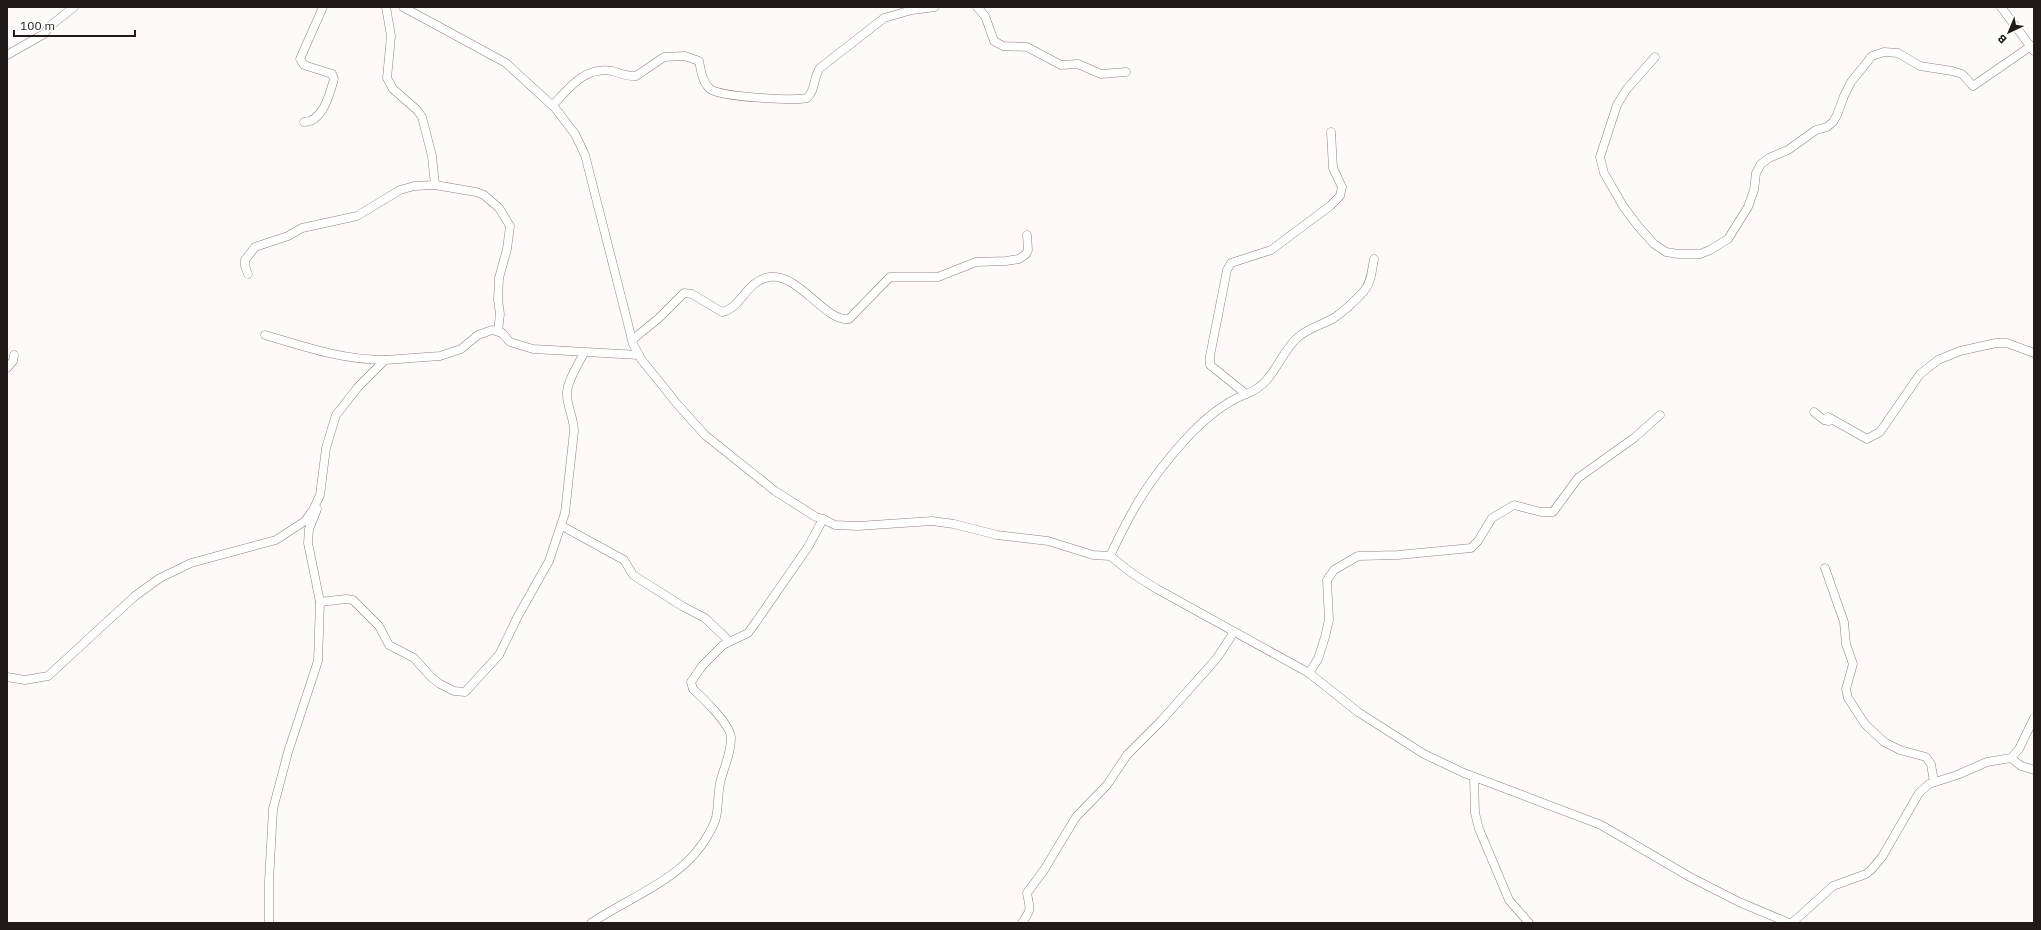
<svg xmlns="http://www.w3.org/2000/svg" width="2041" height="930" viewBox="0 0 2041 930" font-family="'IBM Plex Sans',sans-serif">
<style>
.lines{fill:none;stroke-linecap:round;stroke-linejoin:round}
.minor-casing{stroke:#90827d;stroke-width:9}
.minor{stroke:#fff;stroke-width:8}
</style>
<rect width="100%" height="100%" fill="#fefaf9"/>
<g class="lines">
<!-- minor casing -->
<g class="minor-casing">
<g id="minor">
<path d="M386 7 391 36 387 78 393 89 417 110 422 117 432 156 435 185"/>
<path d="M403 7 506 63 555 108 575 134 585 155 626 316 633 344 641 359 678 405 705 435 775 491 816 517 823 519 835 525 858 526 932 521 954 524 997 535 1048 541 1093 555 1110 556 1133 574 1157 589 1309 673 1358 712 1424 754 1464 773 1601 825 1690 877 1739 902 1789 923"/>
<path d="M977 7 985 16 994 41 1003 46 1027 47 1061 65 1078 64 1101 74 1126 72"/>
<path d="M2001 7 2034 51"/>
<path d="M7 55 44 34 50 26 74 7"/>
<path d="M1655 57 1626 90 1617 105 1600 157 1604 173 1623 206 1638 226 1654 244 1666 252 1678 254H1700L1710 250 1728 239 1748 207 1754 190 1756 173 1761 164 1769 158 1788 150 1816 130 1827 127 1833 122 1837 115 1844 96 1851 82 1872 56 1884 52 1898 53 1920 66 1952 71 1962 74 1973 86 2031 46"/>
<path d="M553 105C569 88 585 66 612 71 620 73 627 77 636 76L664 57 685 56 699 61C701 70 702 82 710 89 721 97 792 101 807 98 816 90 813 77 820 68L884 18 912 10 935 7"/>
<path d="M304 122C323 122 330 93 334 79L332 74 304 65 300 59 323 7"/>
<path d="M248 274 245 266V260L255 247 288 236 302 228 357 216 400 190 414 186 435 185 476 192 484 195 499 208 510 226 507 249 499 278 498 300 500 314 498 331 502 333"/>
<path d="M265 335C305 347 343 360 385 360"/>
<path d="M632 340 659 318 684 293 692 294 722 312C742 308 746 280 770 277 800 274 825 322 849 319L890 277H938L976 262 1006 261 1019 259 1026 254 1028 250 1027 235"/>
<path d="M7 368 13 361 14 355"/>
<path d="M1246 394C1274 384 1278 356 1297 338 1308 328 1322 325 1334 318 1344 311 1356 300 1364 291 1371 283 1372 270 1374 259"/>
<path d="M1814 412 1824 420 1829 421 1828 417 1867 439 1880 432 1920 374 1938 360 1960 351 1996 343H2007L2034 353"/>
<path d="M562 526 624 560 633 575 682 606 705 618 729 641"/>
<path d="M1110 556C1132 509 1149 480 1184 441 1201 422 1221 404 1246 394L1210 365V356L1227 270 1231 263 1271 250 1330 206 1340 196 1342 187 1333 168 1331 132"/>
<path d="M1825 568 1844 622 1846 644 1853 664 1846 689 1848 698 1865 724 1884 742 1900 750 1926 757 1931 764 1934 782"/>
<path d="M320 602 346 599 353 600 379 626 389 645 414 658 432 678 440 684 454 691 465 692 499 655 518 616 549 561 565 513 574 431C574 418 567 407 567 394 566 383 579 363 584 353"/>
<path d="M1309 673 1318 659 1325 637 1329 620 1327 580 1334 570 1358 556 1398 555 1471 548 1478 541 1492 518 1514 505 1541 512H1553L1578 478 1634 438 1660 415"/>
<path d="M7 677 25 680 48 676 135 596 160 578 191 563 276 540 305 521 313 510 320 495 326 448 336 415 358 387 385 360 440 356 461 349 478 335 492 330 502 333 510 342 533 349 639 355"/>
<path d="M2011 758 2021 766 2034 770"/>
<path d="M1474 777 1475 813 1479 829 1509 900 1529 923"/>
<path d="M269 923V881L273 809 288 752 318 661 320 602 308 543 309 529 317 509"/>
<path d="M591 923C638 892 692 877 715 821 719 811 717 792 721 779 725 765 731 753 731 738 731 725 703 698 693 689L691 682 702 666 723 645 748 633 756 622 808 547 823 519"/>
<path d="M1022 923C1032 908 1030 910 1027 893L1044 870 1076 817 1107 785 1127 755 1161 721 1217 658 1234 632"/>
<path d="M1792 923 1833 886 1866 874 1871 870 1882 857 1919 793 1929 784 1957 775 1987 762 2011 758 2019 749 2034 718"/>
</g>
</g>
<!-- minor -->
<use href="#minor" class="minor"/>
</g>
<!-- border -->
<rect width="2041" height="930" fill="none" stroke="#201b19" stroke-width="16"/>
<!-- north arrow -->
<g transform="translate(2009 32) rotate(224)" stroke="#ffffff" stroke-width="3" paint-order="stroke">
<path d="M0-3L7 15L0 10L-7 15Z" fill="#201b19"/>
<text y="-6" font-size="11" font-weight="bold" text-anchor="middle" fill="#201b19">B</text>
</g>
<!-- scale -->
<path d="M14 30v6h121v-6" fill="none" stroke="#201b19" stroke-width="2"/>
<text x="20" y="30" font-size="12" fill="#201b19" stroke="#ffffff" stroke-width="3" paint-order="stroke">100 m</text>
</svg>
